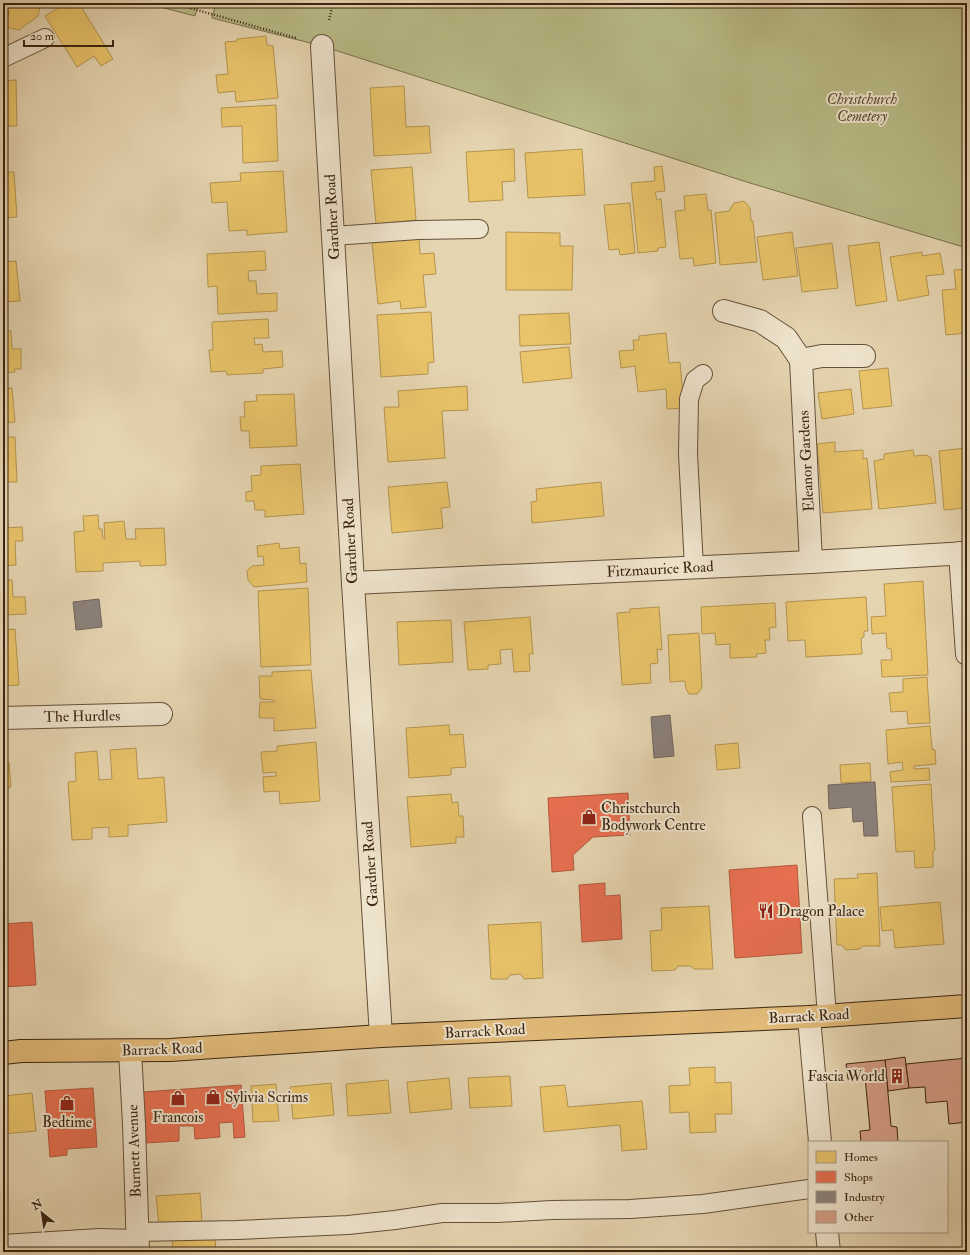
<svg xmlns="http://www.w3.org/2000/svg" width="970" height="1255" viewBox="0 0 970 1255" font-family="'IM FELL Double Pica',serif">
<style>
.green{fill:#b9bc88;stroke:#7a704c}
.homes{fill:#e9c46a;stroke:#b4944f}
.shops{fill:#e76f51;stroke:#b3583e}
.industry{fill:#8a817c;stroke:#72655c}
.building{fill:#d69e86;stroke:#3a2411}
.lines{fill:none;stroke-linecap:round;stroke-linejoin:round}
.lane-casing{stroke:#655039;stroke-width:20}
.street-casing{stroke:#655039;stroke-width:24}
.primary-casing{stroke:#3a2411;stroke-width:24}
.path{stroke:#3a2411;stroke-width:2.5;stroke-dasharray:1 2;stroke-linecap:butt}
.lane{stroke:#eee3cc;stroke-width:18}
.street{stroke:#eee3cc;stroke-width:22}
.primary{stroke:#e2ba78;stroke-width:22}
.labels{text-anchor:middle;stroke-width:4;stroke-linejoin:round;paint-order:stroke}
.park-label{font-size:15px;font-style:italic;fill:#5a4a2f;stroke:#eee3cc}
.street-label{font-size:15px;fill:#3a2411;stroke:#eee3cc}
.poi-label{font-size:15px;fill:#3a2411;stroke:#eee3cc;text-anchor:start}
</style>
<rect width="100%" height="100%" fill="#e5d4b0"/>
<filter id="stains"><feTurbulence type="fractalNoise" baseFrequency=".005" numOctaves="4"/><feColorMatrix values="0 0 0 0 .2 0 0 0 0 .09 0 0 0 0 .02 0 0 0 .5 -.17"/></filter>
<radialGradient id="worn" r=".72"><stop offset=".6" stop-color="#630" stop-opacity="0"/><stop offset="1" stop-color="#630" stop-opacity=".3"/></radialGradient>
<!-- green -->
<g class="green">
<path d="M145 3H199L195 16Z"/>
<path d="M216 3H967V248L750 183 322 46 212 18Z"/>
</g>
<!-- homes -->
<g class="homes">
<path d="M3 3H41L38 16 19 30 6 27 9 11 3 9Z"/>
<path d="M66 3H79L113 59 101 66 94 56 77 67 45 16Z"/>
<path d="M266 36 267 45 273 46 278 98 236 102 235 91 218 93 216 75 228 74 225 42 237 41V39Z"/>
<path d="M16 80 17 126H3V81Z"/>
<path d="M404 86 406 127 429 126 431 153 374 156 370 88Z"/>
<path d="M276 105 278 161 243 163 242 126 222 127 221 108Z"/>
<path d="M514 149 515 181 502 182 503 200 469 202 466 152Z"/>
<path d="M582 149 585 195 528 198 525 153Z"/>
<path d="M662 166 665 191 655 192 657 200 661 199 666 247 658 248V251L638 253 631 183 655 181 654 167Z"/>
<path d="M412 167 416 220 376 224 371 170Z"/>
<path d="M283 171 287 232 247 235V230L229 231 227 202 212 203 210 183 241 181 240 173Z"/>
<path d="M3 172H14L17 217 3 218Z"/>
<path d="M706 194 708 210H711L716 263 694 266 693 258 680 259 675 211 685 210 684 196Z"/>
<path d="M744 201 750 208 751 221H753L757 262 720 265 715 213 729 211 734 203Z"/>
<path d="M630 203 635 253 620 255 619 249 609 250 604 205Z"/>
<path d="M506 232 560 233V246H573L572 290H506Z"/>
<path d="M792 232 798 276 763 280 757 237Z"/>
<path d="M419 237 420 254 434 253 436 274 423 275 426 307 401 309 400 301 378 304 372 242Z"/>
<path d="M879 242 887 301 856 306 848 246Z"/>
<path d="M832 243 838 288 802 292 796 248Z"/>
<path d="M265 251 266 270 248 271 249 281H256L257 294 277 293V311L218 314 217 286 208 287 207 254Z"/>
<path d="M922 252V256L940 253 944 274 926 276 929 295 898 301 890 257Z"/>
<path d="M16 261 20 301 3 302V262Z"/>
<path d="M967 269V333L946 335 942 290 956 289 954 270Z"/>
<path d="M431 312 434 362 428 363V374L381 377 377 315Z"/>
<path d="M569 313 571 344 520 346 519 315Z"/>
<path d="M268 319 269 338H254L255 345 262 344 263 352 282 351 283 367 263 369V373L227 375 226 371 211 372 209 350H213L212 322Z"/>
<path d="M3 331H11L12 349H21V369H14L15 372 3 373Z"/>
<path d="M666 333 669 363 680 362 684 408 667 409 666 389 638 392 635 366 621 368 619 351 634 350 633 340H639V336Z"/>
<path d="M569 347 572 378 523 383 520 352Z"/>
<path d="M888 368 892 406 863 409 859 371Z"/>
<path d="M467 386 468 410 442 411 445 458 388 462 384 407H399L398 391Z"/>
<path d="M12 388 15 422 3 423V389Z"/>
<path d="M851 389 854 414 822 419 818 393Z"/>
<path d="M294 394 297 446 250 448 249 431H241L240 417H245L244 402 257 401 256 395Z"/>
<path d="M3 437H15L17 482H3Z"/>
<path d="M835 442V452L863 450V459L867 458 872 509 823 513 817 444Z"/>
<path d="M966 448 967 454V508L944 510 939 451Z"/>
<path d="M913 450 914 456 927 455 931 458 936 503 879 509 874 461 884 459V454Z"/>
<path d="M300 464 304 514 265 517V510H255L254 501H246V492L252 491 251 476 261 475V466Z"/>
<path d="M447 482 450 507 441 508 443 528 392 533 388 487Z"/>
<path d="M601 482 604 516 532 523 531 502 537 501 536 489Z"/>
<path d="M7 511 8 527H3V512Z"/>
<path d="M98 515 99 529H102L103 538 105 539 104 523 124 521 126 539H136L135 529 164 528 166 565 140 566V561L103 563V571L76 572 74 532 84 531 83 516Z"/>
<path d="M22 527 23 541H15L16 565 3 566V528Z"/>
<path d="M279 543 280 549 299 547 300 564 306 563 307 582 254 587 248 580 247 571 252 566 264 565 263 556 258 557 257 546Z"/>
<path d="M3 580H12L13 597H25L26 614 3 615V622Z"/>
<path d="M923 581 928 675 882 677 881 660H892L891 649 887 648 886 633 872 634 871 617 886 616 884 584Z"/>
<path d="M308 588 311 665 261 667 258 591Z"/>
<path d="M866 597 868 631H864V637L861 638 862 654 806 657 805 640 788 641 786 602Z"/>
<path d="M775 603 776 627 769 628 770 640H765L766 653 756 654 757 657 730 658V644L716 645 715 633 702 634 701 607Z"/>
<path d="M659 607 662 650 657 649 658 663 650 664 651 683 622 685 617 613 630 612V609Z"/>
<path d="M530 617 533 654H529L530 671 514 672 512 649 500 650 501 664 488 665V669L468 670 464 622Z"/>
<path d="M451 620 453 662 399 665 397 622Z"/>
<path d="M15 629 19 685 3 686V630Z"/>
<path d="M699 633 702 688 697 694H689L686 689 685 681 670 682 668 635Z"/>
<path d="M311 670 316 728 274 731V718H259L260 702H275L274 700 260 699 259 676H272V672Z"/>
<path d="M927 677 930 723 908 724 907 711 891 712 889 693 903 692V679Z"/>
<path d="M449 725 450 735 463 734 466 767 451 768V775L409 778 406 728Z"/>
<path d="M930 726 932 749 935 750 936 764 914 766V769L929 768 930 780 891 782 890 772 903 770 902 762 888 764 886 730Z"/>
<path d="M316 742 320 801 280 804 279 791 264 792 263 777 276 776V772L263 773 261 752 277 751V746Z"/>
<path d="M738 743 740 768 717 770 715 745Z"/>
<path d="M3 744 4 763 9 762 11 787 3 788Z"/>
<path d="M136 748 138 779 164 777 167 822 128 825V836L109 837V827L92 828V839L72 840 68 782 76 781 75 753 97 751 99 780 112 779 110 750Z"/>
<path d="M870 763 871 781 841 783 840 765Z"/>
<path d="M931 784 935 850 933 851V867L915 868 914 851 896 852 892 787Z"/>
<path d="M451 794 452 803 458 802 459 816H463L464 837H456V843L411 847 407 797Z"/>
<path d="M877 873 880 946H863L860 949 846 950 842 945H837L834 879 858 878 857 874Z"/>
<path d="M940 902 944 944 895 948 893 930 882 931 880 907Z"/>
<path d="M709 906 713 969H694L691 966H678L675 970 652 971 650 931 662 930 661 908Z"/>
<path d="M541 922 543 978 524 979 521 974 510 975 507 979H491L488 925Z"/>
<path d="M715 1067V1083L731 1082 732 1114H715L716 1132 690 1133 689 1112 670 1113 669 1086 690 1085 689 1068Z"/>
<path d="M510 1076 512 1106 470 1108 468 1078Z"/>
<path d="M449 1078 452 1109 410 1113 407 1082Z"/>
<path d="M388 1080 391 1113 348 1116 346 1084Z"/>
<path d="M331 1083 334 1115 293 1119 290 1087Z"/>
<path d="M276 1084 279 1121 253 1122 251 1086Z"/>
<path d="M565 1085 568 1107 642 1101 647 1149 622 1151 620 1125 544 1132 540 1087Z"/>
<path d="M32 1093 36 1131 3 1134V1096Z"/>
<path d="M200 1193 202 1222 159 1226 156 1196Z"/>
<path d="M215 1238 216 1252H173L172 1240Z"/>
<path d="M71 1246V1252H3Z"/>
</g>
<!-- shops -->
<g class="shops">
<path d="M628 793 630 835 593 837 573 855 574 870 552 872 548 798Z"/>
<path d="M797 865 802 953 735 958 729 870Z"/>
<path d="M605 883V896L620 895 622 939 582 942 579 885Z"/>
<path d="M32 922 36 985 3 987V924Z"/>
<path d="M241 1085 245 1137 234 1138 233 1122 219 1123 220 1137 195 1139 194 1126H179V1141L146 1143 143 1092Z"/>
<path d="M93 1088 97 1147 67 1149V1155L50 1157 45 1091Z"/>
</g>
<!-- industry -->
<g class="industry">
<path d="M99 599 102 627 76 630 73 602Z"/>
<path d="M670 715 674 756 654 758 651 717Z"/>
<path d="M875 782 878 836H864L863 821 853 822 852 807 829 809 828 785Z"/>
</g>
<!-- building -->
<g class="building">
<path d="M905 1057 909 1088 888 1091 885 1060Z"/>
<path d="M967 1058V1122L949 1124 947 1101 926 1103 925 1087 909 1088 906 1064Z"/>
<path d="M885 1060 891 1126 897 1127 898 1142H861L860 1131 870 1130 865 1077 848 1079 846 1064Z"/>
</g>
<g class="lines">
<!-- lane casing -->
<g class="lane-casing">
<g id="lane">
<path d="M3 58 45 38"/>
<path d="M333 236 418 230 479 229"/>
<path d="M694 567 688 454 689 399 695 380 703 374"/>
<path d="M812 816 827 1016"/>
<path d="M137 1232 237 1230 348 1225 395 1220 442 1213H498L552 1210 630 1209 703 1204 809 1189"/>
<path d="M3 1244 99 1238 137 1239"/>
</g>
</g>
<!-- street casing -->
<g class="street-casing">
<g id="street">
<path d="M322 46 353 583 381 1036"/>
<path d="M724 311 760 321 786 338 801 360 811 562"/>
<path d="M801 360 822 356H864"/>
<path d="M960 553 967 654"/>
<path d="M353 583 811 562 967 553"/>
<path d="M3 718 161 714"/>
<path d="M809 1017 820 1142"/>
<path d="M130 1051 134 1124 138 1252"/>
<path d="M827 1232 829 1252"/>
</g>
</g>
<!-- primary casing -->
<g class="primary-casing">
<path id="primary" d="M3 1053 21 1051 170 1050 381 1036 809 1017 967 1006"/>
</g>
<!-- path -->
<g class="path">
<path d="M182 3 183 6 190 8"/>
<path d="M191 3 190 8 296 38"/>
<path d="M329 20 333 3"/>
</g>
<!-- lane -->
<use href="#lane" class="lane"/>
<!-- street -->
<use href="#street" class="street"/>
<!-- primary -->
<use href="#primary" class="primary"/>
</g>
<!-- icons -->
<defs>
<g id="shop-bare" transform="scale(1.2)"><path d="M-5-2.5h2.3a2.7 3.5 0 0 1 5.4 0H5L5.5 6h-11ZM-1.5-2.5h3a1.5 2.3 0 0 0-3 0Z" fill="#8f2418" stroke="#eee3cc" stroke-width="2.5" paint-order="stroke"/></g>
<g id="restaurant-bare" transform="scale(1.2)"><path d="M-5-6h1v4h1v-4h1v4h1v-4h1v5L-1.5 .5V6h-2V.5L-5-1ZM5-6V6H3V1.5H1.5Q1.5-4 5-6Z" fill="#8f2418" stroke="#eee3cc" stroke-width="2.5" paint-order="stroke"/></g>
<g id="building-bare" transform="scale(1.2)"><path d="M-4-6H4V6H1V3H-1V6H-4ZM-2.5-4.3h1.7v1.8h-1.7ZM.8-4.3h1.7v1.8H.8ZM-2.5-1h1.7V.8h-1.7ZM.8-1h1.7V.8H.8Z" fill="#8f2418" stroke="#eee3cc" stroke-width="2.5" paint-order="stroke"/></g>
</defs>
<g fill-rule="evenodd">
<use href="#shop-bare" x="589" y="817"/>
<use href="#restaurant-bare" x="766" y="911"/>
<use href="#building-bare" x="897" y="1076"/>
<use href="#shop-bare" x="213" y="1097"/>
<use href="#shop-bare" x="178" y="1098"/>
<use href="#shop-bare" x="67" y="1103"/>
</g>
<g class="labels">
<!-- park labels -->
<g class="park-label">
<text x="862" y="104">Christchurch<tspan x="862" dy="17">Cemetery</tspan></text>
</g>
<!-- street labels -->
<g class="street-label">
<text transform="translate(332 217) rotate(-93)" y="5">Gardner Road</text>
<text transform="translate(806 461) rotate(-93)" y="5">Eleanor Gardens</text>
<text transform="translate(350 541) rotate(-93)" y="5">Gardner Road</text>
<text transform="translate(660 569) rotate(-3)" y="5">Fitzmaurice Road</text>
<text transform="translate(82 716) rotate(-1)" y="5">The Hurdles</text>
<text transform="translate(370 864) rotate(-94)" y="5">Gardner Road</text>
<text transform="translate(809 1016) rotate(-3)" y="5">Barrack Road</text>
<text transform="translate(485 1031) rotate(-3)" y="5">Barrack Road</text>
<text transform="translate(162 1049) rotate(-2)" y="5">Barrack Road</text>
<text transform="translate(134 1151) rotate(-92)" y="5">Burnett Avenue</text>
</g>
<!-- poi labels -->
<g class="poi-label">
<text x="601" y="813">Christchurch<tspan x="601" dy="17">Bodywork Centre</tspan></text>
<text x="778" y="916">Dragon Palace</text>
<text x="885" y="1081" text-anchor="end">Fascia World</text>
<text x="225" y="1102">Sylivia Scrims</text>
<text x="178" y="1122" text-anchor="middle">Francois</text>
<text x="67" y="1127" text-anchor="middle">Bedtime</text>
</g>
</g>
<!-- margin -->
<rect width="970" height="1255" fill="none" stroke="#e5d4b0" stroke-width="16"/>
<rect x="4" y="4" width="962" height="1247" fill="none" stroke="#3a2411" stroke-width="2"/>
<rect x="8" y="8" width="954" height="1239" fill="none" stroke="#3a2411"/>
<!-- legend -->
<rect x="808" y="1141" width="140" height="92" fill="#eee3cc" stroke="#a69781"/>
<rect x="816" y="1151" width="20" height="12" fill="#e9c46a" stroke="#a69781"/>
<text x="844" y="1161" font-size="12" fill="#3a2411">Homes</text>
<rect x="816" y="1171" width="20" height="12" fill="#e76f51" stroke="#a69781"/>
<text x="844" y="1181" font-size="12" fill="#3a2411">Shops</text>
<rect x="816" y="1191" width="20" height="12" fill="#8a817c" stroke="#a69781"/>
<text x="844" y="1201" font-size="12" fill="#3a2411">Industry</text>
<rect x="816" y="1211" width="20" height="12" fill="#d69e86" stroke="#a69781"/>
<text x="844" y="1221" font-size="12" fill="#3a2411">Other</text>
<!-- north arrow -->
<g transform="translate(42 1213) rotate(330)" stroke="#eee3cc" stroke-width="3" paint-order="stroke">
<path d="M0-3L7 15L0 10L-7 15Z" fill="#3a2411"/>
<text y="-6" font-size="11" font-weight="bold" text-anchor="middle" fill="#3a2411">N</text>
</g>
<!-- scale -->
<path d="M24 40v6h89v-6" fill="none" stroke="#3a2411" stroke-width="2"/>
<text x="30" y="40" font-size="12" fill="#3a2411" stroke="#eee3cc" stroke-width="3" paint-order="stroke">20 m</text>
<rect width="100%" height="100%" filter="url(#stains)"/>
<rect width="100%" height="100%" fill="url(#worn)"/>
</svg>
